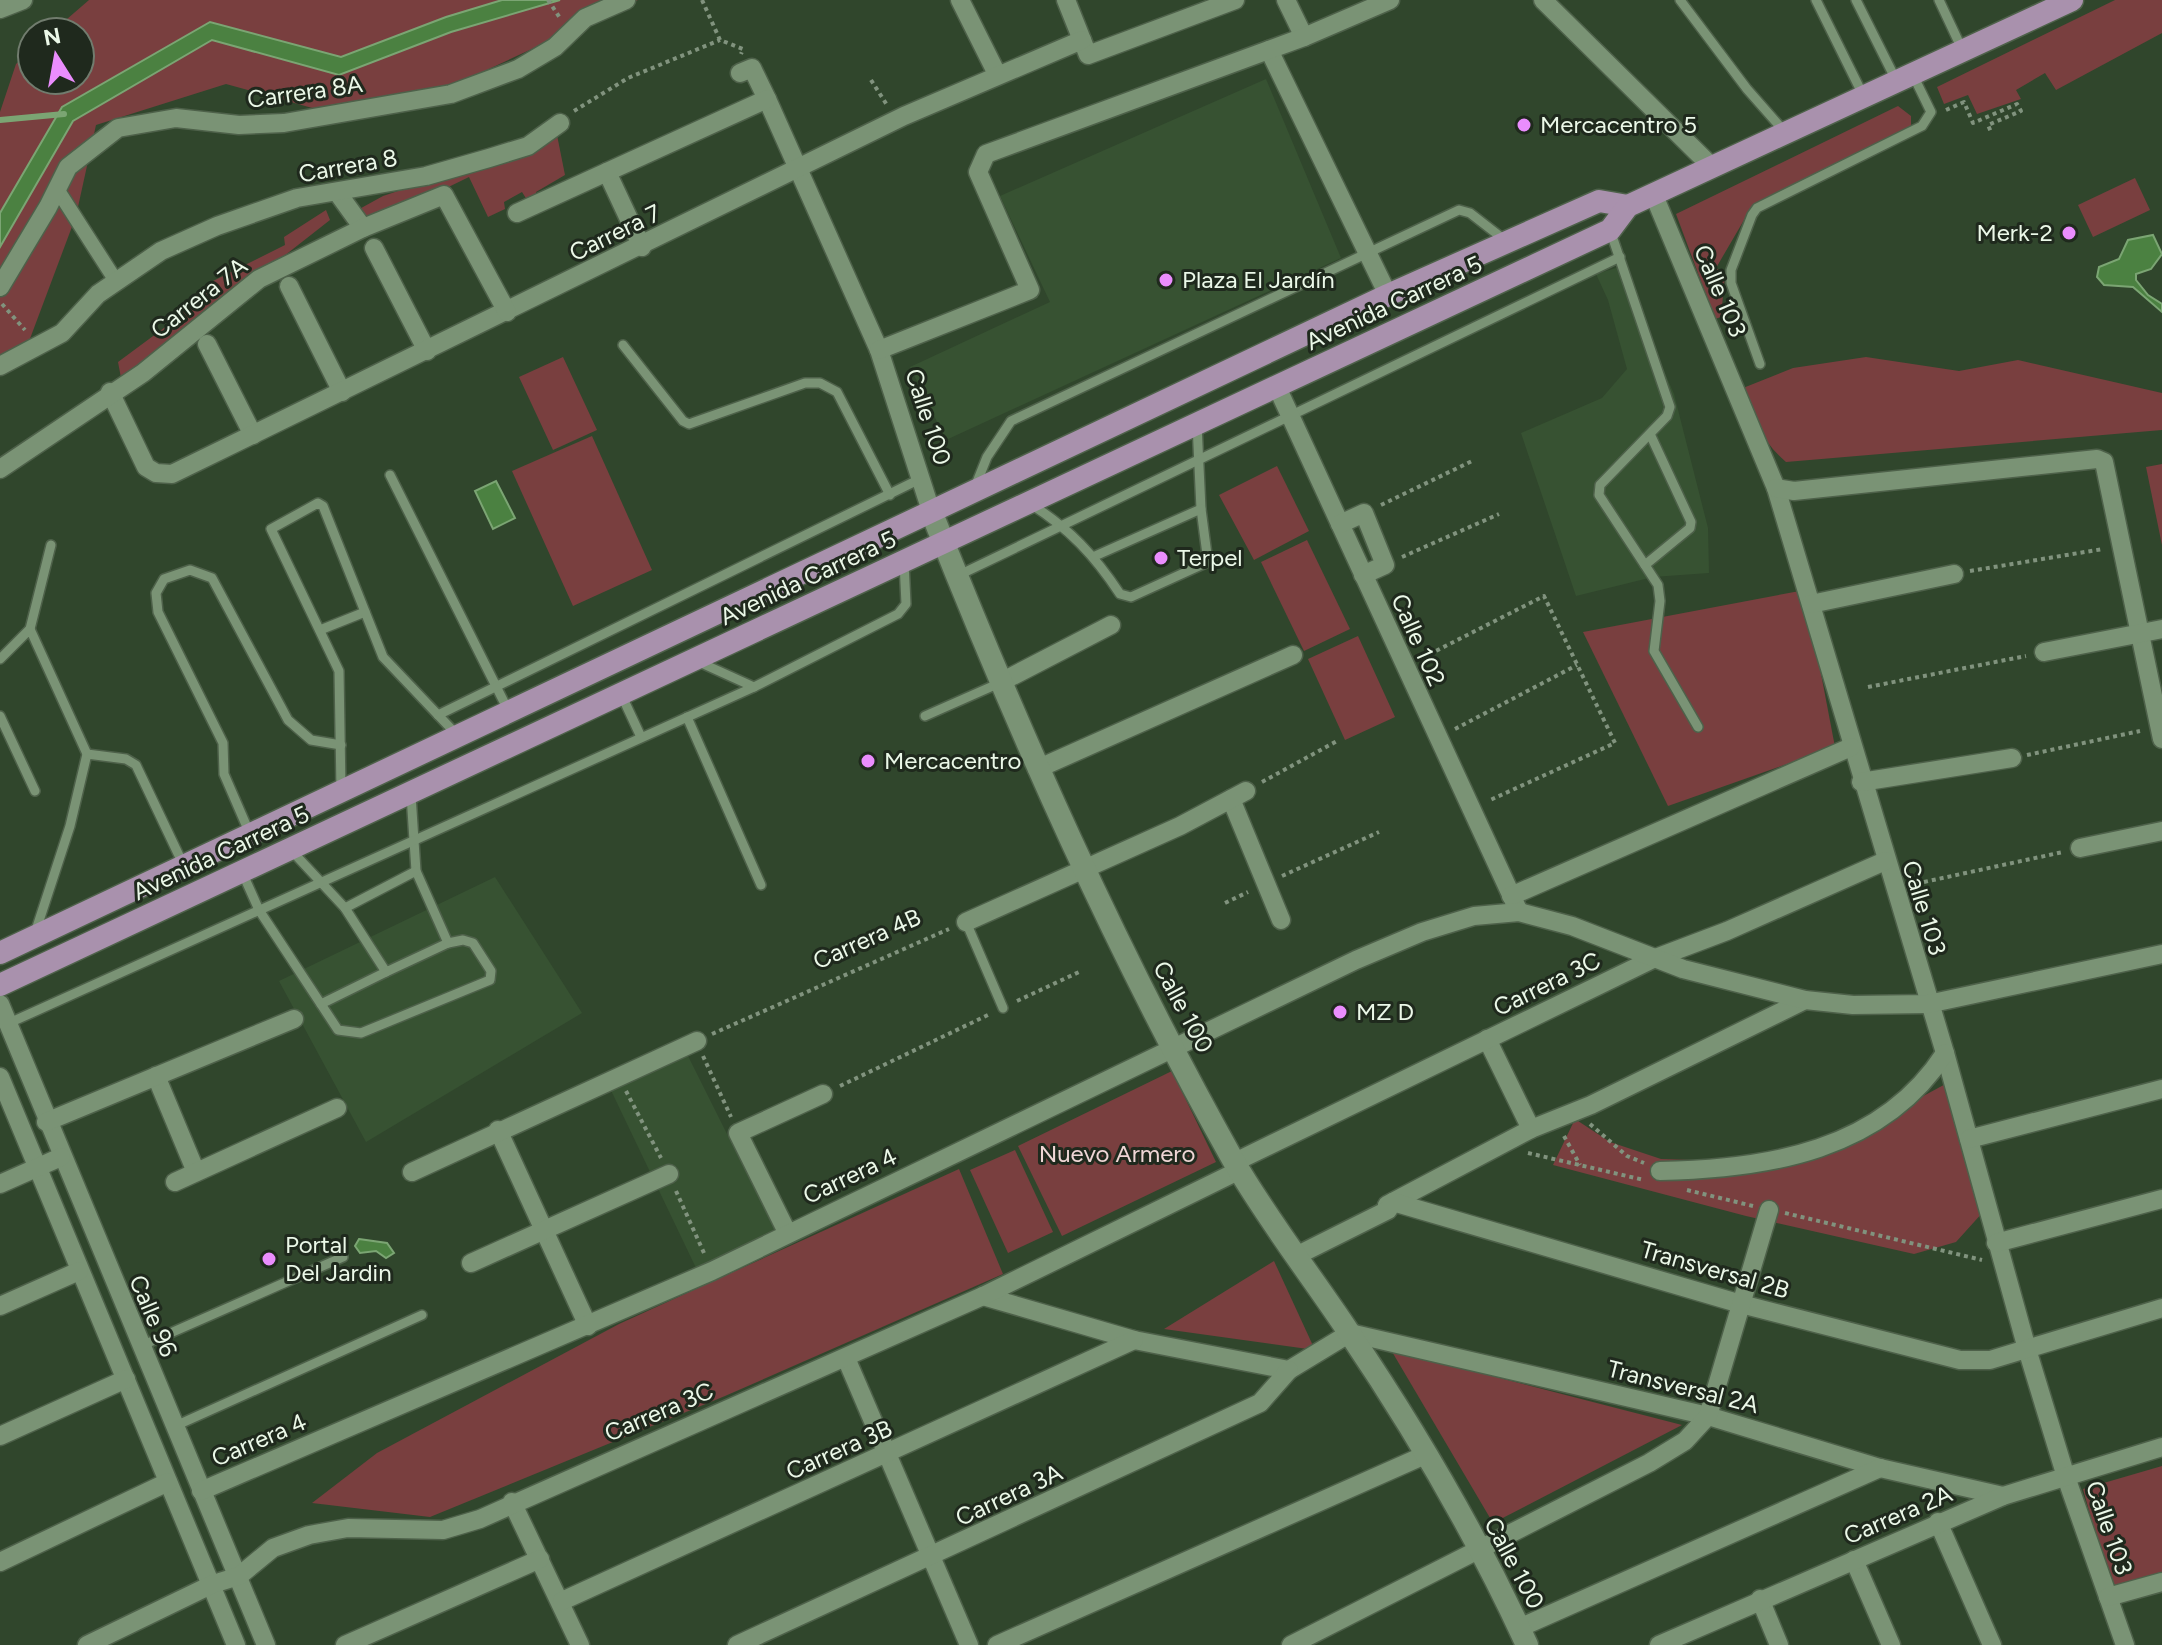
<svg xmlns="http://www.w3.org/2000/svg" width="2162" height="1645" viewBox="0 0 2162 1645" font-family="Figtree,sans-serif">
<style>
.built{fill:#375232}
.green{fill:#793f3f}
.water{fill:#4b8141;stroke:#7ba573;stroke-width:2}
.lines{fill:none;stroke-linecap:round;stroke-linejoin:round}
.stream{stroke:#7ba573;stroke-width:6}
.service-casing{stroke:#4e614a;stroke-width:12}
.pedestrian-casing{stroke:#4e614a;stroke-width:17}
.minor-casing{stroke:#4e614a;stroke-width:21}
.tertiary-casing{stroke:#4e614a;stroke-width:25}
.primary-casing{stroke:#4e614a;stroke-width:25}
.path{stroke:#81937e;stroke-width:4;stroke-dasharray:4 4;stroke-linecap:butt}
.service{stroke:#7a9375;stroke-width:9}
.pedestrian{stroke:#7a9375;stroke-width:14}
.minor{stroke:#7a9375;stroke-width:18}
.tertiary{stroke:#7a9375;stroke-width:22}
.primary{stroke:#a991ad;stroke-width:22}
.poi-dot{fill:#ea8dfd;stroke:#1f291d;stroke-width:3}
.labels{text-anchor:middle;stroke-width:6;stroke-linejoin:round;paint-order:stroke}
.street-label{font-size:24px;fill:#ebf8e8;stroke:#1f291d}
.poi-label{font-size:24px;fill:#ebf8e8;stroke:#1f291d;text-anchor:start}
.park-label{font-size:24px;fill:#efd6d5;stroke:#1f291d}
</style>
<rect width="100%" height="100%" fill="#30462c"/>
<!-- built -->
<g class="built">
<path d="M1266 79 1341 258 946 440 910 367 1050 302 1000 196Z"/>
<path d="M1626 265 1648 334 1674 394 1708 528 1709 573 1653 577 1576 596 1521 433 1602 398 1627 369 1608 300 1596 274Z"/>
<path d="M495 877 582 1013 366 1142 279 981Z"/>
<path d="M684 1048 778 1236 697 1270 607 1082Z"/>
</g>
<!-- green -->
<g class="green">
<path d="M89 0H638L452 86 323 111 226 84 96 125 76 216 28 344 0 365V112L16 64 32 50V80H80V32H52Z"/>
<path d="M2115 0H2162V33L2056 90 2045 73 2016 90 2021 99 1977 114 1968 95 1944 104 1937 87Z"/>
<path d="M1898 106 1911 116V127L1751 208 1716 268 1725 275 1721 317 1715 319 1676 214Z"/>
<path d="M554 120 565 175 536 192 537 201 529 203 522 192 504 202 505 209 488 217 469 177 428 197 422 193 350 227 343 218 383 196 500 157Z"/>
<path d="M2135 178 2150 210 2093 237 2078 205Z"/>
<path d="M326 210 330 220 122 383 118 362 172 322 171 317 182 309 180 306 211 282 285 245 284 237Z"/>
<path d="M563 357 597 430 553 450 519 377Z"/>
<path d="M1866 357 1959 371 2018 360 2162 393V430L1786 462C1763 443 1752 416 1743 388L1793 368Z"/>
<path d="M592 436 652 570 573 606 512 471Z"/>
<path d="M2162 464V545L2146 467Z"/>
<path d="M1277 466 1309 531 1254 560 1219 495Z"/>
<path d="M1307 540 1350 629 1304 651 1261 562Z"/>
<path d="M1805 590 1835 747 1668 806 1583 632Z"/>
<path d="M1358 636 1395 717 1345 740 1308 659Z"/>
<path d="M1172 1071 1216 1162 1062 1236 1018 1146Z"/>
<path d="M1951 1081 1984 1211 1956 1242 1914 1254 1746 1216 1553 1165 1575 1119 1610 1142 1661 1159 1755 1162 1881 1119Z"/>
<path d="M1015 1150 1053 1232 1008 1253 970 1170Z"/>
<path d="M959 1169 1003 1274 725 1396 430 1517 312 1503 377 1453 619 1324Z"/>
<path d="M1274 1261 1315 1350 1164 1329Z"/>
<path d="M1391 1350 1682 1425 1493 1523Z"/>
<path d="M2162 1466V1573L2111 1590 2083 1489Z"/>
</g>
<!-- water -->
<g class="water">
<path d="M502 0H560L451 32 339 75 212 40 73 121 0 247V213L62 107 210 22 341 57 446 17Z"/>
<path d="M2153 235 2162 254 2151 269 2136 274V280L2148 295 2162 304V312L2133 287 2104 285 2097 277 2099 267 2119 259 2128 240Z"/>
<path d="M496 481 515 518 493 529 475 491Z"/>
<path d="M359 1239 387 1243 394 1253 386 1258 376 1251 360 1253 355 1246Z"/>
</g>
<g class="lines">
<!-- stream -->
<path class="stream" d="M0 120 64 114"/>
<!-- service casing -->
<g class="service-casing">
<g id="service">
<path d="M1680 0 1747 89 1784 131"/>
<path d="M1816 0 1864 97"/>
<path d="M1856 0 1896 80"/>
<path d="M1939 0 1962 49"/>
<path d="M1610 230 1670 407 1667 416 1600 485 1599 495 1658 585 1660 601 1654 651 1698 727"/>
<path d="M623 345 683 421 689 424 805 383H820L837 392 890 495"/>
<path d="M1760 364 1731 283V270L1752 215 1757 208 1922 126 1931 112 1913 75"/>
<path d="M390 475 509 712"/>
<path d="M975 487 987 457 1011 421 1459 210 1470 213 1506 241"/>
<path d="M1029 503C1069 528 1095 556 1120 594L1131 597 1208 562 1201 509 1197 424"/>
<path d="M1095 556 1201 509"/>
<path d="M1645 565 1690 528 1691 522 1650 434"/>
<path d="M957 576 1620 257"/>
<path d="M30 629 51 545"/>
<path d="M320 630 365 612"/>
<path d="M0 659 30 629 87 754 70 826 36 930"/>
<path d="M699 662 754 687"/>
<path d="M621 694 641 737"/>
<path d="M438 715 920 479"/>
<path d="M0 716 35 791"/>
<path d="M925 716 1002 682"/>
<path d="M687 717 761 885"/>
<path d="M87 754 126 759 136 765 183 864"/>
<path d="M341 790 339 671 271 529 318 503 323 506 383 657 458 736"/>
<path d="M250 834 224 774 223 743 158 612 156 593 164 579 190 570 212 578 288 720 311 740 341 745"/>
<path d="M290 849 345 908 386 972 448 943 416 871 411 795"/>
<path d="M242 872 259 910 338 1030 361 1033 490 980 491 971 473 943 463 940 448 943"/>
<path d="M345 908 416 871"/>
<path d="M966 922 1003 1008"/>
<path d="M321 1004 386 972"/>
<path d="M7 1024 754 687 898 614 906 604 904 562"/>
<path d="M141 1346 343 1257"/>
<path d="M173 1427 422 1315"/>
</g>
</g>
<!-- pedestrian casing -->
<g class="pedestrian-casing">
<path id="pedestrian" d="M57 189 116 281"/>
</g>
<!-- minor casing -->
<g class="minor-casing">
<g id="minor">
<path d="M960 0 997 74"/>
<path d="M1066 0 1088 55 1235 0"/>
<path d="M1286 0 1304 37"/>
<path d="M1543 0 1711 166"/>
<path d="M0 9 23 0"/>
<path d="M1269 50 1388 295"/>
<path d="M740 73 752 68 767 99 879 350 931 511"/>
<path d="M607 172 642 247"/>
<path d="M337 192 363 228"/>
<path d="M1653 193 1776 488 1945 1053 2027 1349 2066 1477 2125 1645"/>
<path d="M517 213 767 99"/>
<path d="M374 248 427 351"/>
<path d="M289 286 342 392"/>
<path d="M0 287 48 207 68 167 118 128 176 118 239 125 284 123 451 94 518 69 555 47 585 18 626 0"/>
<path d="M207 344 253 435"/>
<path d="M879 350 1030 290 978 172 986 154 1304 37 1390 0"/>
<path d="M0 366 62 333 98 294 161 251 217 226 297 198 426 176 489 158 528 146 560 123"/>
<path d="M1277 387 1519 912"/>
<path d="M110 392 146 467 156 473 172 474 904 116 1082 40"/>
<path d="M0 469 143 373 259 279 363 228 444 195 507 312"/>
<path d="M1776 488 1794 491 2097 459 2104 462 2162 739"/>
<path d="M1340 524 1364 513 1385 565 1363 575"/>
<path d="M1811 604 1954 574"/>
<path d="M2044 652 2162 629"/>
<path d="M1003 681 1111 625"/>
<path d="M1037 769 1293 655"/>
<path d="M1861 782 2012 758"/>
<path d="M1231 799 1281 920"/>
<path d="M2080 848 2162 831"/>
<path d="M1511 896 1851 747"/>
<path d="M966 922 1180 826 1246 791"/>
<path d="M0 1004 266 1645"/>
<path d="M1487 1039 1531 1129"/>
<path d="M156 1076 196 1172"/>
<path d="M0 1077 236 1645"/>
<path d="M46 1122 294 1019"/>
<path d="M498 1130 588 1326"/>
<path d="M1969 1139 2162 1089"/>
<path d="M1235 1162 1653 959 1727 931 1885 861"/>
<path d="M1660 1171C1767 1169 1882 1151 1945 1053"/>
<path d="M412 1172 697 1041"/>
<path d="M175 1182 337 1108"/>
<path d="M0 1184 61 1157"/>
<path d="M1387 1205 1531 1129 1591 1105 1805 1000"/>
<path d="M787 1232 738 1133 823 1094"/>
<path d="M1996 1243 2162 1199"/>
<path d="M1296 1256 1388 1210 1393 1202 1741 1304 1960 1360H1990L2162 1308"/>
<path d="M471 1263 669 1174"/>
<path d="M983 1296 1134 1340 1289 1370 1350 1333 1708 1416 1880 1468 2003 1496"/>
<path d="M0 1306 79 1271"/>
<path d="M846 1358 969 1645"/>
<path d="M0 1436 126 1379"/>
<path d="M201 1491 712 1271 1356 960 1422 932 1474 916 1519 912 1572 926 1683 969 1805 1000 1853 1005 1928 1004 2162 954"/>
<path d="M512 1502 580 1645"/>
<path d="M1938 1522 1992 1645"/>
<path d="M1854 1560 1891 1645"/>
<path d="M0 1562 168 1482"/>
<path d="M2108 1597 2162 1582"/>
<path d="M1760 1599 1779 1645"/>
<path d="M562 1601 1134 1340"/>
<path d="M1519 1628 1880 1468"/>
<path d="M87 1645 213 1584 239 1576 273 1548 309 1535 348 1528 443 1530 480 1519 983 1296 1240 1170"/>
<path d="M345 1645 540 1559"/>
<path d="M737 1645 1260 1403 1289 1370"/>
<path d="M997 1645 1425 1455"/>
<path d="M1291 1645 1649 1463 1685 1441 1708 1416 1769 1210"/>
<path d="M1659 1645 2003 1496 2162 1447"/>
</g>
</g>
<!-- tertiary casing -->
<g class="tertiary-casing">
<path id="tertiary" d="M931 511C1019 733 1116 951 1233 1160 1267 1219 1310 1274 1348 1331 1415 1430 1477 1536 1527 1645"/>
</g>
<!-- primary casing -->
<g class="primary-casing">
<g id="primary">
<path d="M0 953 1388 295 1599 201 1628 206"/>
<path d="M0 985 1610 230 1628 206 2072 0"/>
</g>
</g>
<!-- path -->
<g class="path">
<path d="M548 0 560 18"/>
<path d="M702 0 720 40 743 49 741 54"/>
<path d="M871 80 887 105"/>
<path d="M1946 110 1964 102 1973 123 2017 104 2021 111 1988 125 1991 132"/>
<path d="M574 111 628 78 720 40"/>
<path d="M2 304 25 330"/>
<path d="M1381 505 1472 461"/>
<path d="M1402 557 1499 514"/>
<path d="M1970 571 2103 549"/>
<path d="M1422 658 1544 596 1615 743 1488 801"/>
<path d="M1868 687 2026 656"/>
<path d="M1455 729 1577 665"/>
<path d="M2027 755 2140 731"/>
<path d="M1262 782 1337 741"/>
<path d="M1282 876 1379 832"/>
<path d="M1924 882 2063 852"/>
<path d="M1225 903 1248 892"/>
<path d="M1017 1001 1079 972"/>
<path d="M712 1034 949 929"/>
<path d="M703 1056 731 1117"/>
<path d="M840 1086 990 1014"/>
<path d="M626 1091 661 1158"/>
<path d="M1590 1124 1627 1156 1644 1163"/>
<path d="M1564 1136 1580 1165"/>
<path d="M1528 1153 1644 1180"/>
<path d="M1687 1190 1753 1206"/>
<path d="M676 1191 704 1253"/>
<path d="M1785 1213 1982 1260"/>
</g>
<!-- service -->
<use href="#service" class="service"/>
<!-- pedestrian -->
<use href="#pedestrian" class="pedestrian"/>
<!-- minor -->
<use href="#minor" class="minor"/>
<!-- tertiary -->
<use href="#tertiary" class="tertiary"/>
<!-- primary -->
<use href="#primary" class="primary"/>
</g>
<!-- markers -->
<g class="poi-dot">
<circle cx="1524" cy="125" r="8"/>
<circle cx="2069" cy="233" r="8"/>
<circle cx="1166" cy="280" r="8"/>
<circle cx="1161" cy="558" r="8"/>
<circle cx="868" cy="761" r="8"/>
<circle cx="1340" cy="1012" r="8"/>
<circle cx="269" cy="1259" r="8"/>
</g>
<g class="labels">
<!-- street labels -->
<g class="street-label">
<text transform="translate(305 92) rotate(-8)" y="8">Carrera 8A</text>
<text transform="translate(348 166) rotate(-10)" y="8">Carrera 8</text>
<text transform="translate(615 233) rotate(-26)" y="8">Carrera 7</text>
<text transform="translate(1720 291) rotate(67)" y="8">Calle 103</text>
<text transform="translate(199 298) rotate(-38)" y="8">Carrera 7A</text>
<text transform="translate(1394 303) rotate(-25)" y="8">Avenida Carrera 5</text>
<text transform="translate(928 417) rotate(72)" y="8">Calle 100</text>
<text transform="translate(808 578) rotate(-25)" y="8">Avenida Carrera 5</text>
<text transform="translate(1418 640) rotate(66)" y="8">Calle 102</text>
<text transform="translate(221 853) rotate(-25)" y="8">Avenida Carrera 5</text>
<text transform="translate(1924 908) rotate(73)" y="8">Calle 103</text>
<text transform="translate(867 939) rotate(-24)" y="8">Carrera 4B</text>
<text transform="translate(1547 984) rotate(-26)" y="8">Carrera 3C</text>
<text transform="translate(1183 1007) rotate(62)" y="8">Calle 100</text>
<text transform="translate(850 1176) rotate(-25)" y="8">Carrera 4</text>
<text transform="translate(1715 1270) rotate(16)" y="8">Transversal 2B</text>
<text transform="translate(153 1316) rotate(67)" y="8">Calle 96</text>
<text transform="translate(1683 1387) rotate(14)" y="8">Transversal 2A</text>
<text transform="translate(659 1412) rotate(-23)" y="8">Carrera 3C</text>
<text transform="translate(259 1440) rotate(-23)" y="8">Carrera 4</text>
<text transform="translate(839 1450) rotate(-24)" y="8">Carrera 3B</text>
<text transform="translate(1009 1495) rotate(-25)" y="8">Carrera 3A</text>
<text transform="translate(1898 1515) rotate(-23)" y="8">Carrera 2A</text>
<text transform="translate(2109 1528) rotate(71)" y="8">Calle 103</text>
<text transform="translate(1514 1563) rotate(62)" y="8">Calle 100</text>
</g>
<!-- poi labels -->
<g class="poi-label">
<text x="1540" y="133">Mercacentro 5</text>
<text x="2053" y="241" text-anchor="end">Merk-2</text>
<text x="1182" y="288">Plaza El Jardín</text>
<text x="1177" y="566">Terpel</text>
<text x="884" y="769">Mercacentro</text>
<text x="1356" y="1020">MZ D</text>
<text x="285" y="1253">Portal<tspan x="285" dy="28">Del Jardin</tspan></text>
</g>
<!-- park labels -->
<g class="park-label">
<text x="1117" y="1162">Nuevo Armero</text>
</g>
</g>
<!-- north arrow -->
<g transform="translate(56 56) rotate(349)"><circle r="38" fill="#1f291d" stroke="#717c6e" stroke-width="2"/>
<path d="M0-6L14 30L0 20L-14 30Z" fill="#ea8dfd"/>
<text y="-12" font-size="22" font-weight="bold" text-anchor="middle" fill="#ebf8e8">N</text>
</g>
</svg>
